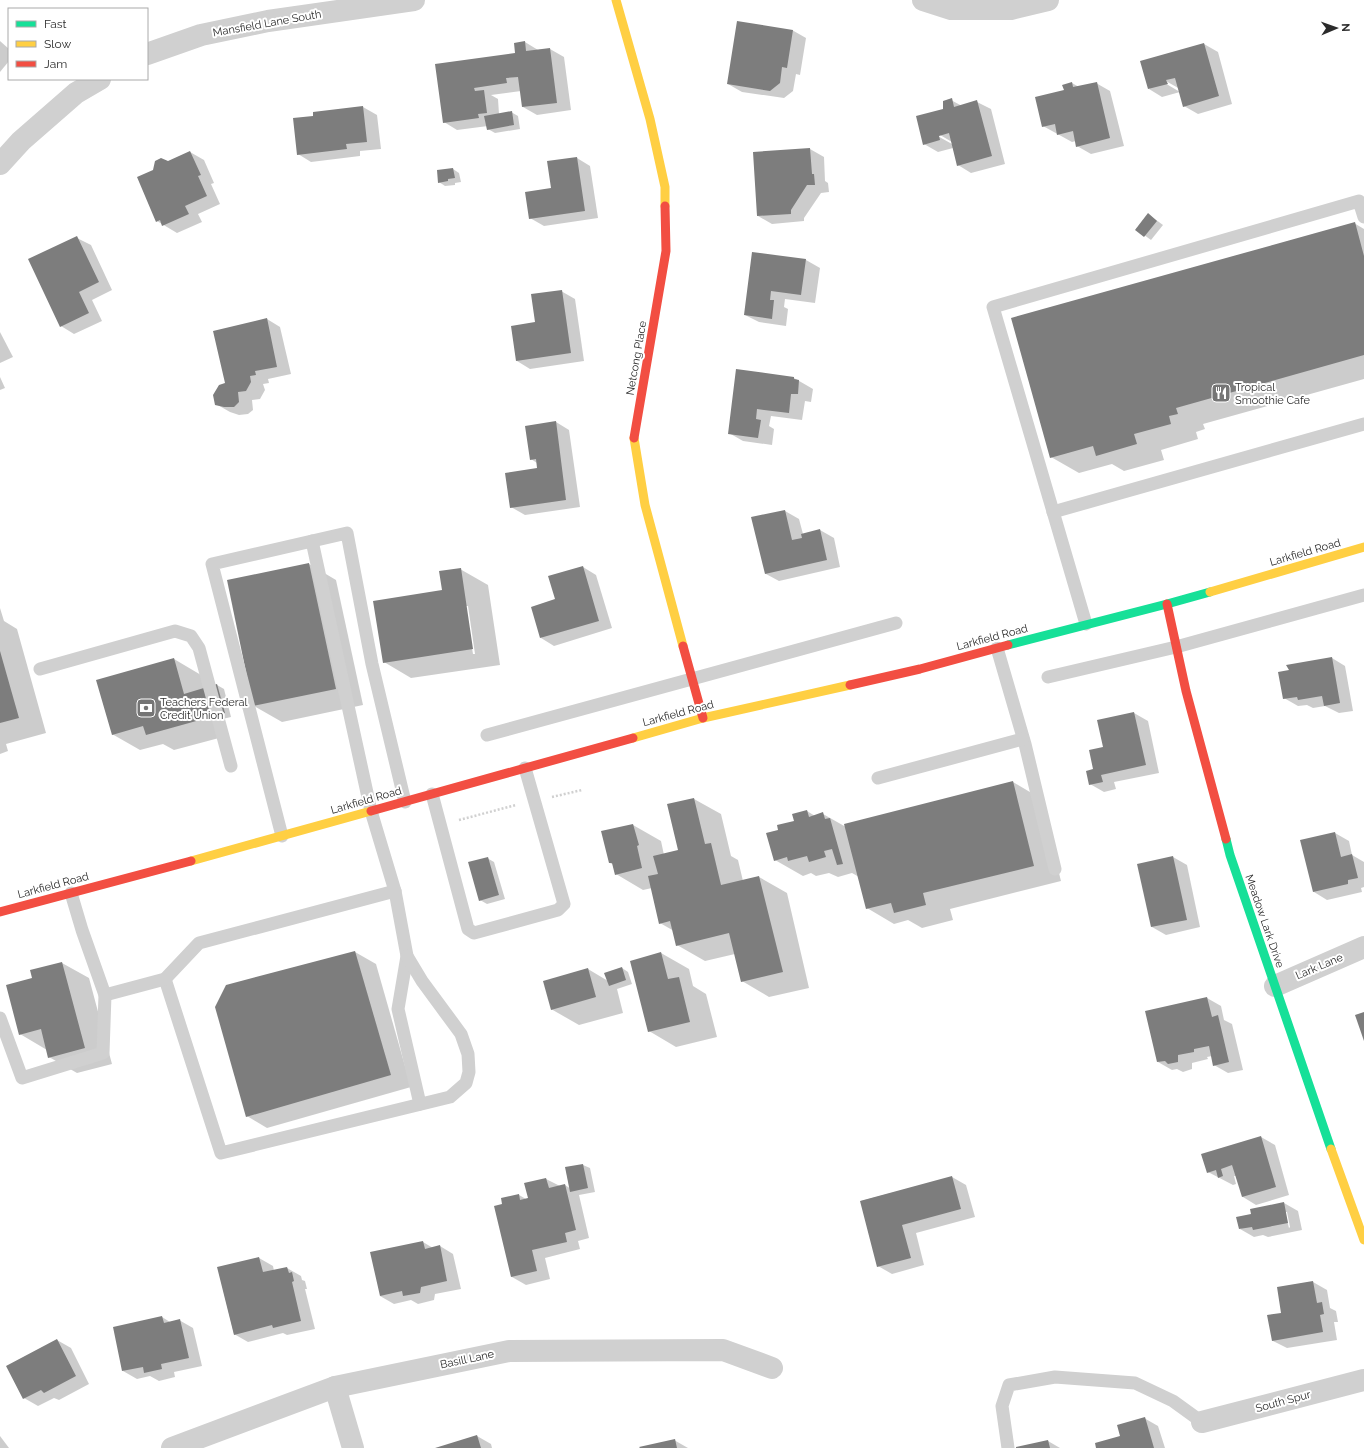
<svg xmlns="http://www.w3.org/2000/svg" width="1364" height="1448" viewBox="0 0 1364 1448" font-family="Raleway,sans-serif">
<style>
.shadow{fill:#0003;fill-rule:evenodd}
.building{fill:#7d7d7d}
.lines{fill:none;stroke-linecap:round;stroke-linejoin:round}
.path{stroke:#d0d0d0;stroke-width:2.5;stroke-dasharray:2 2;stroke-linecap:butt}
.lane{stroke:#d0d0d0;stroke-width:13}
.street{stroke:#d0d0d0;stroke-width:22}
.fast{stroke:#16e098;stroke-width:9}
.slow{stroke:#ffcf43;stroke-width:9}
.jam{stroke:#f24e42;stroke-width:9}
.labels{text-anchor:middle;stroke-width:4;stroke-linejoin:round;paint-order:stroke}
.street-label{font-size:11px;fill:#2b2b2b;stroke:#fff}
.poi-label{font-size:11px;fill:#2b2b2b;stroke:#fff;text-anchor:start}
</style>
<rect width="100%" height="100%" fill="#fff"/>
<!-- shadow -->
<g class="shadow">
<path d="M792 30 806 38 800 75 796 74 793 91 784 98 742 92 728 84Z"/>
<path d="M0 41 9 49V61L0 72Z"/>
<path d="M525 42 538 50 550 49 564 57 571 110 537 115 523 107 521 91 491 95 498 99 499 114 511 112 518 116 520 129 495 133 488 129V126L457 130 444 122 436 65 516 54Z"/>
<path d="M1204 44 1218 52 1232 104 1198 114 1184 106 1180 92 1162 97 1149 89ZM1164 80 1180 89V92L1163 82Z"/>
<path d="M1072 83 1079 87 1096 83 1110 91 1124 146 1091 154 1077 146 1076 141 1072 142 1043 126Z"/>
<path d="M951 100 962 106 977 102 991 109 1005 164 971 173 958 165 953 148 938 152 924 144ZM935 132 952 142V144L934 134Z"/>
<path d="M363 107 377 115 381 149 360 151V156L311 162 298 154 314 117Z"/>
<path d="M810 149 824 157 825 181 828 183 829 192 821 193 804 218V221L772 224 758 216Z"/>
<path d="M190 152 204 160 214 183 211 184 220 204 198 214 202 222 177 233 157 221Z"/>
<path d="M577 158 590 166 598 218 544 226 530 218Z"/>
<path d="M453 169 459 173 461 182 455 183V185L445 186 439 182Z"/>
<path d="M1148 214 1163 225 1151 240 1136 229Z"/>
<path d="M1354 223 1364 229V379L1203 424 1205 429 1196 432 1198 439 1161 450 1164 460 1124 471 1112 464 1079 473 1051 457Z"/>
<path d="M77 238 91 245 112 290 92 300 102 321 74 334 61 326Z"/>
<path d="M753 253 806 260 820 268 815 303 785 299 784 307 788 309 786 326 759 322 745 315Z"/>
<path d="M561 291 575 299 584 361 530 369 517 361 536 323Z"/>
<path d="M267 319 280 327 291 374 268 379 269 383 263 384 265 390 260 399 252 400 253 410 248 414 239 415 230 412 216 404 226 383Z"/>
<path d="M0 332 13 357 0 363Z"/>
<path d="M737 370 794 378 813 389 811 402 805 401 802 420 771 416 769 426 774 429 772 445 743 441 729 433Z"/>
<path d="M0 377 5 388 0 390Z"/>
<path d="M556 422 569 430 580 507 525 515 511 507 538 469 537 463 531 459Z"/>
<path d="M785 511 799 519 803 534 820 530 834 538 840 567 779 581 766 574 753 518Z"/>
<path d="M309 564 336 580 363 705 282 722 254 706Z"/>
<path d="M583 567 596 575 612 628 554 646 541 638Z"/>
<path d="M460 569 488 585 500 665 411 678 384 662ZM465 606H468L475 654H473Z"/>
<path d="M0 608 4 621 17 629 46 733 6 744 8 751 0 754Z"/>
<path d="M1332 658 1345 666 1353 711 1339 713 1325 706 1313 708 1307 705 1298 706 1284 698Z"/>
<path d="M174 659 201 675 205 689 217 685 224 689 231 717 214 721 219 738 174 750 163 744 140 750 112 734Z"/>
<path d="M1134 713 1148 721 1159 773 1114 782 1116 789 1104 792 1090 784 1094 770 1105 748Z"/>
<path d="M1013 782 1040 798 1061 881 950 909 953 920 922 928 908 920 894 924 867 908 859 877 852 873 838 877 829 873 816 876 811 873 803 876 775 860 780 830 795 821 807 811 815 816 823 814 846 827Z"/>
<path d="M694 799 721 814 731 856 738 860 743 881 759 877 787 893 809 988 769 997 742 981 735 954 705 961 677 945 674 931 660 923 652 888 643 890 616 874 614 865 610 863 633 825 661 841 664 855 680 851Z"/>
<path d="M1335 833 1349 841 1352 855 1364 862V887L1361 888 1362 892 1327 900 1314 892Z"/>
<path d="M1173 857 1187 865 1200 927 1166 935 1152 927Z"/>
<path d="M487 858 494 862 505 899 487 904 480 900Z"/>
<path d="M355 952 376 964 411 1087 267 1128 247 1116Z"/>
<path d="M661 953 689 969 693 986 706 994 717 1037 676 1047 649 1031Z"/>
<path d="M62 963 89 978 112 1064 77 1073 49 1057 47 1050 20 1034 33 978Z"/>
<path d="M622 968 628 972 632 984 617 989 623 1013 579 1025 551 1009 588 969 608 981Z"/>
<path d="M1207 998 1221 1006 1224 1020 1232 1024 1243 1070 1228 1073 1214 1065 1212 1056 1207 1057 1208 1059 1192 1063V1069L1183 1072 1177 1069 1172 1070 1158 1062Z"/>
<path d="M1261 1137 1275 1145 1289 1195 1256 1205 1243 1197 1236 1176H1234L1236 1184 1233 1185 1208 1172Z"/>
<path d="M583 1165 590 1168 595 1192 579 1195 589 1238 578 1241 580 1249 545 1258 550 1279 526 1285 512 1277 503 1205 519 1195 526 1199 529 1198 525 1184 546 1179 560 1186 565 1185 571 1189 567 1168Z"/>
<path d="M952 1177 966 1185 975 1217 916 1233 924 1265 892 1274 878 1266 861 1201Z"/>
<path d="M1284 1203 1298 1211 1302 1230 1268 1237 1263 1235 1254 1237 1240 1229ZM1285 1212H1287L1290 1227 1289 1228Z"/>
<path d="M423 1242 433 1248 440 1246 453 1254 461 1289 435 1294 434 1300 418 1304 411 1300 394 1304 380 1296Z"/>
<path d="M259 1258 273 1266 274 1271 287 1268 301 1276 302 1280 305 1281 307 1289H305L315 1329 287 1335 283 1333 248 1342 234 1334 218 1268Z"/>
<path d="M1313 1282 1327 1290 1330 1308 1336 1311 1338 1322H1334L1337 1340 1287 1348 1273 1341 1283 1313Z"/>
<path d="M162 1317 170 1322 179 1320 193 1328 202 1366 174 1372 175 1377 159 1381 150 1376 137 1379 123 1371Z"/>
<path d="M57 1340 71 1348 89 1384 59 1400 54 1398 38 1406 24 1398Z"/>
<path d="M1144 1418 1158 1426 1165 1448H1097L1122 1437Z"/>
<path d="M0 1436 9 1448H0Z"/>
<path d="M477 1436 491 1444 492 1448H437Z"/>
<path d="M674 1440 688 1448H641Z"/>
<path d="M1048 1441 1060 1448H1018Z"/>
</g>
<!-- building -->
<g class="building">
<path d="M737 21 793 30 787 68 782 67 780 83 770 91 727 84Z"/>
<path d="M525 41 526 51 550 48 557 103 522 107 518 77 506 78 507 83 474 88 475 91 484 90 487 113 478 114 479 118 443 123 435 64 515 53 514 43Z"/>
<path d="M1204 43 1219 96 1183 107 1175 78 1166 80 1168 84 1148 89 1140 61Z"/>
<path d="M1072 82 1073 87 1097 82 1110 138 1076 147 1073 131 1057 135 1055 124 1042 127 1035 97 1064 90 1062 85Z"/>
<path d="M952 98 954 107 977 100 992 156 957 166 949 133 939 136 940 140 923 145 916 116 943 109V101Z"/>
<path d="M363 106 367 142 346 144 347 149 297 155 293 118 313 116V112Z"/>
<path d="M512 111 514 125 487 130 484 116Z"/>
<path d="M810 148 812 174H814L815 185H807L791 210V214L757 216 753 152Z"/>
<path d="M190 151 201 175 198 176 207 196 185 206 189 214 162 226 160 220 156 222 137 177 153 170 155 161 161 158 168 161Z"/>
<path d="M577 157 585 211 529 219 525 192 551 188 547 161Z"/>
<path d="M453 168 455 178 448 179V181L438 183 437 170Z"/>
<path d="M1148 213 1157 221 1144 237 1135 230Z"/>
<path d="M1355 222 1364 256V355L1176 408 1178 414 1169 416 1171 424 1134 434 1137 444 1096 456 1093 446 1050 458 1011 318Z"/>
<path d="M77 236 99 282 79 292 89 313 60 327 28 259Z"/>
<path d="M752 252 806 259 801 295 771 291 770 300H774L772 319 744 315Z"/>
<path d="M562 290 571 353 516 361 511 326 535 322 531 294Z"/>
<path d="M267 318 277 367 255 371 256 375 250 376 251 382 246 391 238 392 239 402 234 407H224L215 405 213 395 219 385 225 383 213 331Z"/>
<path d="M736 369 794 377V379L799 380 798 394H791L789 413 757 409 756 419 761 420 758 438 728 434Z"/>
<path d="M556 421 566 500 510 508 505 473 537 468 536 459 530 460 525 426Z"/>
<path d="M785 510 792 540 802 538 801 534 820 529 827 560 765 574 751 517Z"/>
<path d="M309 563 336 689 253 706 227 580Z"/>
<path d="M583 566 599 621 540 638 531 607 555 599 548 576Z"/>
<path d="M461 568 473 649 383 663 373 601 442 590 439 571Z"/>
<path d="M0 651 19 718 0 723Z"/>
<path d="M1332 657 1340 703 1324 706 1322 696 1298 700 1297 697 1283 699 1278 672 1289 670 1286 665Z"/>
<path d="M174 658 184 694 217 684 225 713 146 735 143 726 112 735 96 680Z"/>
<path d="M1134 712 1146 765 1101 775 1103 782 1089 785 1086 771 1093 769 1089 750 1103 747 1097 720Z"/>
<path d="M1013 781 1034 866 923 893 926 905 894 913 891 903 866 909 844 824Z"/>
<path d="M694 798 705 844 711 843 721 885 759 876 783 972 741 982 729 933 676 946 670 921 659 924 648 876 658 874 653 856 678 850 667 804Z"/>
<path d="M807 810 809 817 823 812 825 819 830 818 843 864 837 865 832 849 824 851 826 857 809 862 807 856 788 861 787 857 774 861 766 833 778 830 777 825 794 821 792 814Z"/>
<path d="M633 824 639 845 637 846 642 868 615 875 612 863H609L601 831Z"/>
<path d="M1335 832 1341 857 1352 854 1358 878 1348 880V884L1313 892 1300 840Z"/>
<path d="M1173 856 1187 920 1151 927 1137 864Z"/>
<path d="M488 857 499 895 479 901 468 862Z"/>
<path d="M355 951 391 1075 246 1117 215 1007 226 985Z"/>
<path d="M661 952 668 979 679 977 690 1022 648 1032 630 961Z"/>
<path d="M62 962 85 1048 48 1058 41 1029 19 1035 6 985 32 978 30 970Z"/>
<path d="M622 967 626 980 609 986 604 973Z"/>
<path d="M588 968 596 997 551 1010 543 981Z"/>
<path d="M1207 997 1212 1017 1218 1015 1229 1062 1213 1066 1209 1046 1194 1049V1052L1178 1055V1062L1168 1064 1165 1061 1157 1062 1145 1011Z"/>
<path d="M1364 1012V1041L1355 1015Z"/>
<path d="M1261 1136 1276 1187 1242 1197 1232 1165 1221 1169 1223 1176 1218 1178 1216 1170 1207 1173 1201 1154Z"/>
<path d="M583 1164 588 1188 570 1192 565 1167Z"/>
<path d="M952 1176 961 1209 902 1225 911 1258 877 1267 860 1201Z"/>
<path d="M546 1178 549 1188 565 1184 576 1230 565 1233 567 1242 532 1250 537 1271 511 1277 494 1206 502 1204 501 1198 519 1194 520 1200 528 1198 524 1183Z"/>
<path d="M1284 1202 1288 1223 1253 1230 1252 1227 1239 1229 1236 1217 1251 1214 1250 1209Z"/>
<path d="M423 1241 425 1249 440 1245 447 1281 421 1287 420 1293 403 1296 402 1291 380 1296 370 1252Z"/>
<path d="M259 1257 263 1272 287 1267 289 1273 292 1272 294 1281 292 1282 301 1321 273 1328 272 1325 234 1335 217 1267Z"/>
<path d="M1313 1281 1317 1303 1322 1302 1324 1314 1320 1315 1323 1332 1272 1341 1267 1315 1281 1313 1277 1287Z"/>
<path d="M162 1316 164 1323 180 1319 189 1358 161 1364 162 1369 144 1373 143 1367 122 1371 113 1327Z"/>
<path d="M57 1339 76 1376 44 1393 41 1390 23 1399 6 1366Z"/>
<path d="M1145 1417 1154 1448H1096L1095 1443 1120 1436 1117 1425Z"/>
<path d="M477 1435 481 1448H435Z"/>
<path d="M675 1439 677 1448H640L639 1447Z"/>
<path d="M1048 1440 1050 1448H1016V1447Z"/>
</g>
<g class="lines">
<!-- path -->
<g class="path">
<path d="M552 797 582 790"/>
<path d="M459 820 516 805"/>
</g>
<!-- lane -->
<g class="lane">
<path d="M1053 512 1364 424"/>
<path d="M1086 624 993 307 1359 201 1364 217"/>
<path d="M997 648 1025 744 1055 869"/>
<path d="M40 669 175 631 191 636 199 648 231 766"/>
<path d="M1048 677 1176 647 1364 595"/>
<path d="M487 735 896 623"/>
<path d="M878 778 1023 739"/>
<path d="M432 794 468 929 474 933 558 910 564 904 525 768"/>
<path d="M282 836 212 564 347 533 372 664 405 802"/>
<path d="M395 891 407 956 398 1009 420 1104"/>
<path d="M165 979 221 1153 450 1097 466 1083 469 1072 468 1054 461 1034 422 981 407 956"/>
<path d="M105 995 165 979 199 943 395 891 371 811 312 541"/>
<path d="M0 1018 22 1078 103 1053 105 995 82 930 71 893"/>
<path d="M1008 1448 1002 1406 1009 1385 1055 1377 1135 1383 1173 1401 1202 1422"/>
</g>
<!-- street -->
<g class="street">
<path d="M923 0 951 9H1011L1048 0"/>
<path d="M147 54 201 35 268 21 414 0"/>
<path d="M0 164 21 141 76 93 100 79"/>
<path d="M1275 986 1364 947"/>
<path d="M335 1387 353 1448"/>
<path d="M1202 1422 1364 1380"/>
<path d="M172 1448 335 1387 509 1351 723 1350 772 1368"/>
</g>
<!-- fast -->
<g class="fast">
<path d="M1008 645 1167 604 1210 592"/>
<path d="M1226 839 1230 855 1331 1149"/>
</g>
<!-- slow -->
<g class="slow">
<path d="M616 0 650 119 665 187V206"/>
<path d="M634 438 645 505 683 646"/>
<path d="M1210 592 1364 547"/>
<path d="M633 738 703 718 850 685"/>
<path d="M191 861 371 811"/>
<path d="M1331 1149 1364 1240"/>
</g>
<!-- jam -->
<g class="jam">
<path d="M634 438 666 251 665 206"/>
<path d="M1167 604 1186 691 1226 839"/>
<path d="M683 646 703 718"/>
<path d="M850 685 920 669 1008 645"/>
<path d="M371 811 633 738"/>
<path d="M0 912 191 861"/>
</g>
</g>
<!-- icons -->
<defs>
<g id="restaurant-square" transform="scale(1)"><rect x="-9" y="-9" width="18" height="18" rx="4" fill="#757575" stroke="#fff"/><path d="M-5-6h1v4h1v-4h1v4h1v-4h1v5L-1.5 .5V6h-2V.5L-5-1ZM5-6V6H3V1.5H1.5Q1.5-4 5-6Z" fill="#fff"/></g>
<g id="bank-square" transform="scale(1)"><rect x="-9" y="-9" width="18" height="18" rx="4" fill="#757575" stroke="#fff"/><path d="M-6-4H6V4H-6ZM0-2.3a2.3 2.3 0 1 0 0 4.6a2.3 2.3 0 1 0 0-4.6Z" fill="#fff"/></g>
</defs>
<g fill-rule="evenodd">
<use href="#restaurant-square" x="1221" y="393"/>
<use href="#bank-square" x="146" y="708"/>
</g>
<g class="labels">
<!-- street labels -->
<g class="street-label">
<text transform="translate(267 23) rotate(-10)" y="4">Mansfield Lane South</text>
<text transform="translate(636 358) rotate(-80)" y="4">Netcong Place</text>
<text transform="translate(1305 552) rotate(-16)" y="4">Larkfield Road</text>
<text transform="translate(992 637) rotate(-15)" y="4">Larkfield Road</text>
<text transform="translate(678 713) rotate(-15)" y="4">Larkfield Road</text>
<text transform="translate(366 800) rotate(-16)" y="4">Larkfield Road</text>
<text transform="translate(53 885) rotate(-15)" y="4">Larkfield Road</text>
<text transform="translate(1265 921) rotate(71)" y="4">Meadow Lark Drive</text>
<text transform="translate(1319 966) rotate(-23)" y="4">Lark Lane</text>
<text transform="translate(467 1359) rotate(-12)" y="4">Basill Lane</text>
<text transform="translate(1283 1401) rotate(-15)" y="4">South Spur</text>
</g>
<!-- poi labels -->
<g class="poi-label">
<text x="1235" y="391">Tropical<tspan x="1235" dy="13">Smoothie Cafe</tspan></text>
<text x="160" y="706">Teachers Federal<tspan x="160" dy="13">Credit Union</tspan></text>
</g>
</g>
<!-- legend -->
<rect x="8" y="8" width="140" height="72" fill="#ffffff" stroke="#aaaaaa"/>
<rect x="16" y="21" width="20" height="6" fill="#16e098" stroke="#aaaaaa"/>
<text x="44" y="28" font-size="12" fill="#2b2b2b">Fast</text>
<rect x="16" y="41" width="20" height="6" fill="#ffcf43" stroke="#aaaaaa"/>
<text x="44" y="48" font-size="12" fill="#2b2b2b">Slow</text>
<rect x="16" y="61" width="20" height="6" fill="#f24e42" stroke="#aaaaaa"/>
<text x="44" y="68" font-size="12" fill="#2b2b2b">Jam</text>
<!-- north arrow -->
<g transform="translate(1336 28) rotate(88)" stroke="#ffffff" stroke-width="3" paint-order="stroke">
<path d="M0-3L7 15L0 10L-7 15Z" fill="#2b2b2b"/>
<text y="-6" font-size="11" font-weight="bold" text-anchor="middle" fill="#2b2b2b">N</text>
</g>
</svg>
